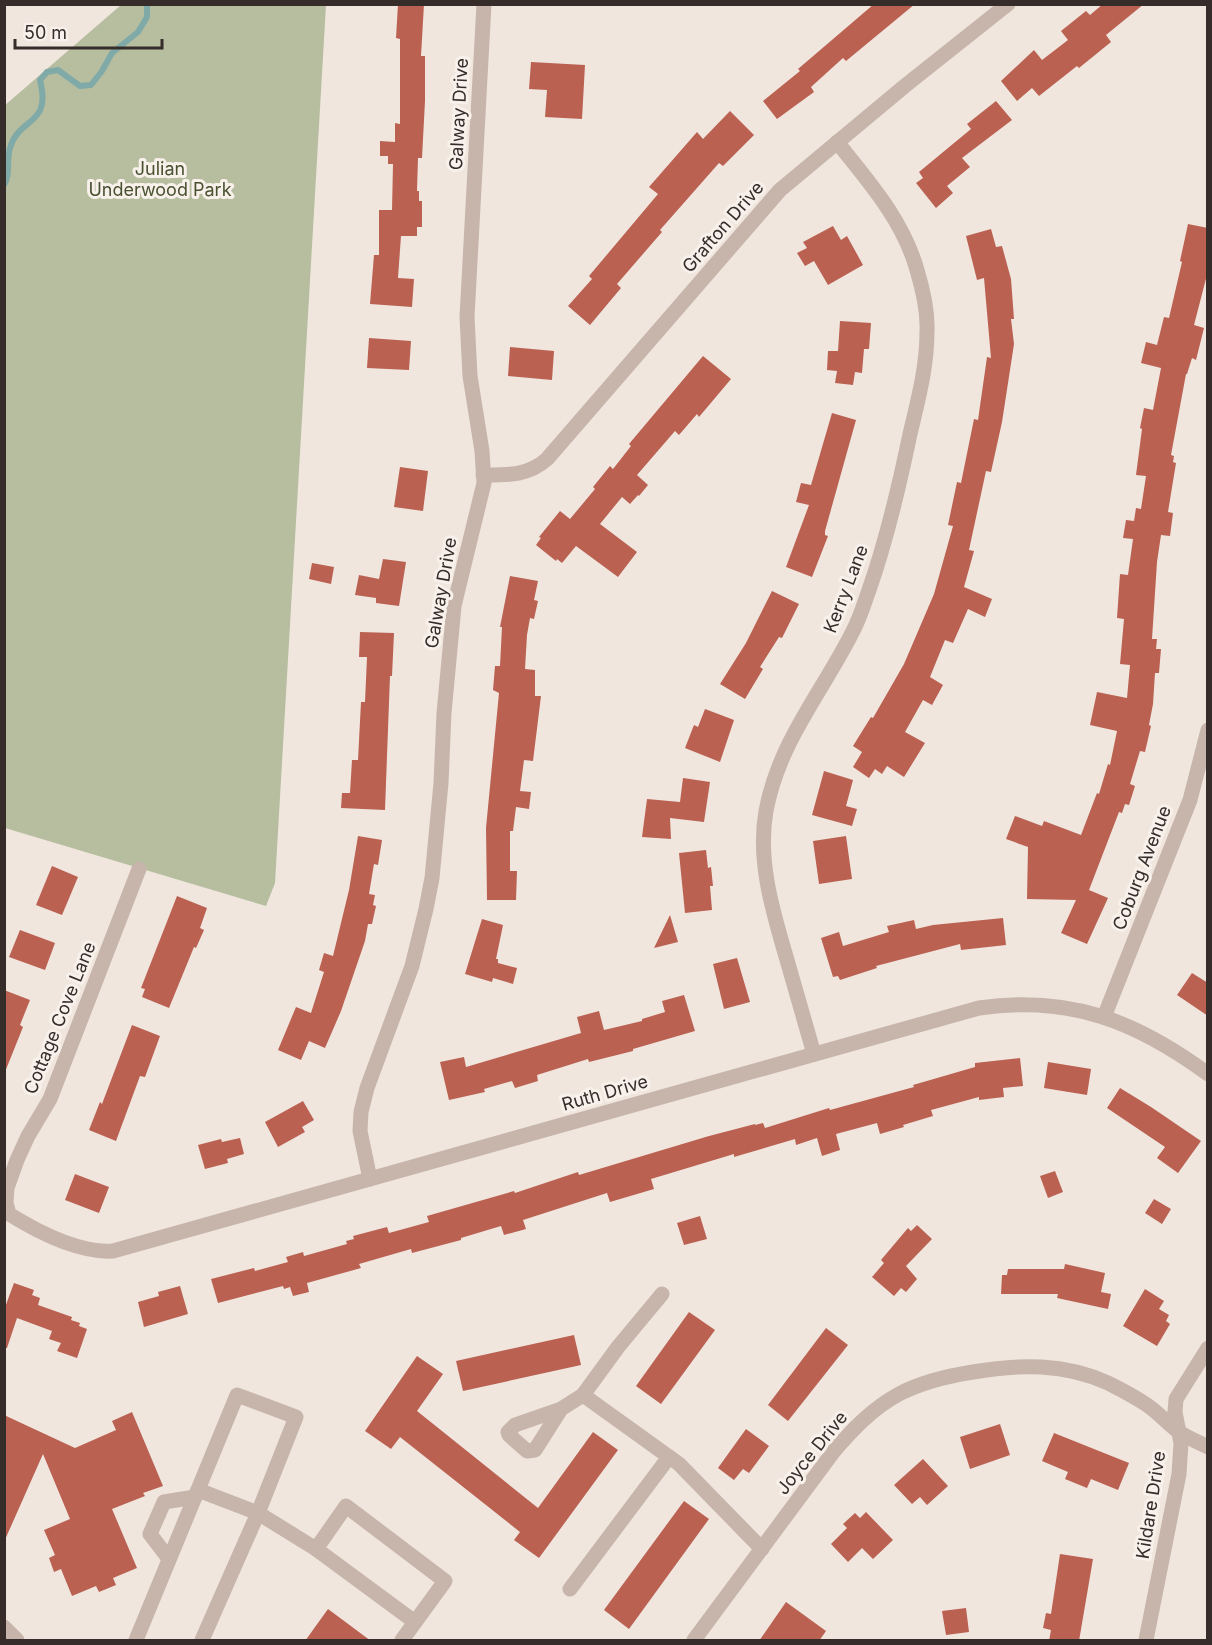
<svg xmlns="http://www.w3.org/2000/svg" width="1212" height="1645" viewBox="0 0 1212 1645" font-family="Inter,sans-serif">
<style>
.green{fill:#b6be9f}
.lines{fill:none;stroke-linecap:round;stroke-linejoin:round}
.stream{stroke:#80aaa8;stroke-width:6}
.building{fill:#ba6152}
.minor{stroke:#c7b5ab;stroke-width:15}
.labels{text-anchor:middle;stroke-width:6;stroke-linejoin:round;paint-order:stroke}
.street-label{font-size:18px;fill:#362c29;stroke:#f8f0ea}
.park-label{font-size:18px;fill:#485130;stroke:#f8f0ea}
</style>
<rect width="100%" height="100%" fill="#f0e6de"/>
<!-- green -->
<path class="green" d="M121 5H326L275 883 266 906 5 828 4 106Z"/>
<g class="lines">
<!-- stream -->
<path class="stream" d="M4 185C11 174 6 160 10 148 19 116 52 127 40 80L47 72 58 70 80 86 91 85 102 71 112 53 138 32 147 17V4"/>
</g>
<!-- building -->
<g class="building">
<path d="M398 4H424L421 56H425V101L422 158H418L417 191H419V201H422V227H417V236H401L398 278 414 279 412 307 370 304 374 255H379V210H392L393 164H388V156H380V141L395 142V123L400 124V39L396 38Z"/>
<path d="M874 4H915L846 61 843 58 811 87 814 92 777 119 763 101 800 71 798 69Z"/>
<path d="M1103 4H1144L1106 35 1111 42 1079 68 1077 66 1039 96 1032 88 1017 101 1001 81 1034 50 1042 60 1068 40 1061 31 1086 11 1090 15Z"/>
<path d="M531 62 585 65 582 119 545 117 547 90 529 89Z"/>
<path d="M996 101 1012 120 962 158 970 167 947 186 953 193 936 208 916 183 923 178 919 172 971 129 967 124Z"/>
<path d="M730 111 754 135 723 166 719 163 660 230 662 232 617 284 621 288 590 325 568 306 592 279 589 276 658 194 649 187 697 132 703 139Z"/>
<path d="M1188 224 1208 228V271L1194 325 1204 328 1196 360 1192 358 1187 374H1186L1171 455 1174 456 1173 462 1176 463 1168 512 1173 513 1170 536 1161 535 1157 562 1152 639H1157L1156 649H1161L1159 673H1155L1153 704 1149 725 1151 726 1145 752 1140 751 1130 784 1135 786 1129 805 1125 804 1122 813 1119 812 1089 890 1108 898 1087 944 1061 933 1076 900 1027 899 1028 847 1006 839 1015 816 1042 826 1044 821 1081 835 1097 793 1099 794 1108 764 1110 765 1117 731 1090 725 1097 692 1127 698 1130 665 1120 664 1124 619 1117 618 1120 574 1128 575 1133 539 1123 538 1126 520 1134 521 1136 508 1141 509 1146 476 1136 475 1142 429 1140 428 1144 408 1153 410 1161 368 1141 363 1146 342 1157 345 1164 317 1169 318 1182 262 1180 261Z"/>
<path d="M833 226 841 240 847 236 863 265 828 285 814 261 805 266 797 253 807 248 803 242Z"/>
<path d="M991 229 996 247 1002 246 1011 279 1014 319H1011L1014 344 1002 422 991 472 986 471 969 550 974 551 964 587 992 599 985 617 968 609 953 643 945 640 930 677 943 685 932 705 923 700 905 732 925 743 904 777 887 766 882 774 875 769 869 778 853 767 862 752 853 746 871 717 873 718 904 664 934 594 953 526 948 525 957 482 961 483 974 419 978 420 987 357 991 358 984 278 977 280 966 236Z"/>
<path d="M840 321 871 323 869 349H864L862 373 855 372 853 385 835 383 837 371 827 370 828 351H838Z"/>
<path d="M369 338 411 341 409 370 367 368Z"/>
<path d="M510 347 554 351 552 380 508 376Z"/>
<path d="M703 356 731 379 699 417 697 414 679 435 675 431 637 475 648 485 639 496 638 495 630 504 622 497 600 524 637 552 618 577 576 546 562 563 557 559 556 561 536 545 541 538 539 537 560 511 570 519 595 489 593 487 610 466 613 469 631 446 629 444Z"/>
<path d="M832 413 856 420 825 531V535L828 536 812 577 786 567 809 505 796 502 801 483 811 485Z"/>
<path d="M400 467 428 471 423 511 394 507Z"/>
<path d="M383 559 406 562 399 606 376 603V598L355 595 359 575 379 579Z"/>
<path d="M312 563 334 567 331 584 309 579Z"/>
<path d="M510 576 538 581 534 600 538 601 534 619 530 618 527 635 525 669 535 670V696H541L533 761 524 760 520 791 531 792 529 809 516 807 513 831H510V871H517L516 900H487L486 828 499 693 493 690 495 666H500L502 627H500Z"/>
<path d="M772 591 799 604 782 638 779 637 760 667 763 669 745 699 720 684 746 643Z"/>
<path d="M360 632 394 633 392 676H390L385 810 341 808 342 793H350L352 760H358L361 702H365L367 657H359Z"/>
<path d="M705 709 734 720 720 762 685 748 694 725 698 727Z"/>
<path d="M824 771 853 780 846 806 857 809 852 826 812 815Z"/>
<path d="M683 778 710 782 704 822 670 818 671 839 642 837 647 799 680 802Z"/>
<path d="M358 836 382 840 378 865 374 864 369 894 375 895 373 905 376 906 372 924H368L365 941 341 1011 325 1048 309 1041 301 1060 278 1050 296 1007 311 1013 324 972 319 970 324 953 333 956 349 890Z"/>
<path d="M846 836 852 879 819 884 813 841Z"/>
<path d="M706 850 708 868 711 867 713 886H710L712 910 685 913 679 853Z"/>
<path d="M52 866 78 877 62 915 36 905Z"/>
<path d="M177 896 207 908 200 928 204 930 196 948 194 947 169 1008 142 997 145 989 141 988Z"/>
<path d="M670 915 678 942 654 948Z"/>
<path d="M1003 918 1006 945 961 950 960 944 876 966 877 968 840 980 838 976 833 977 821 938 839 932 843 946 889 932 887 926 914 920 916 929 933 925Z"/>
<path d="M482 919 503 925 496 959H498V963L517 968 513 984 493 978 492 982 465 974Z"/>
<path d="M20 930 55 943 45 970 9 957Z"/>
<path d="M737 958 750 1002 724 1009 713 964Z"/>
<path d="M1192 973 1208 983V1016L1177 995Z"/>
<path d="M4 990 30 1000 20 1025 23 1027 5 1072Z"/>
<path d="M684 995 695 1031 633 1049V1051L589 1062 588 1059 537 1075 538 1081 515 1088 512 1081 484 1089 485 1092 449 1100 440 1062 464 1057 466 1067 581 1033 577 1017 599 1011 604 1030 642 1021V1019L665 1012 662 1001Z"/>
<path d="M132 1025 160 1036 145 1077 140 1076 116 1141 89 1130 100 1102 102 1104Z"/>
<path d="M1020 1058 1023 1086 1003 1088 1004 1097 979 1100V1097L931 1110 933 1116 903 1125 904 1127 880 1134 877 1123 836 1134 840 1150 822 1156 817 1138 796 1145 795 1139 734 1157V1154L651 1179 654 1189 610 1202 607 1193 523 1220 526 1229 504 1235 501 1226 461 1238V1240L412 1253 411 1249 359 1264 361 1268 307 1283 309 1292 293 1296 290 1287 284 1289 283 1286 218 1303 211 1279 254 1268 255 1271 288 1262 286 1257 303 1252 304 1256 347 1244 346 1241 354 1239 353 1236 387 1227 389 1233 429 1222 427 1216 514 1191 515 1193 578 1172 579 1175 709 1136 755 1124V1125L763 1123 765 1128 829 1108 830 1110 914 1087 913 1085 975 1067V1063Z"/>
<path d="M1048 1062 1091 1069 1087 1095 1044 1088Z"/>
<path d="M1120 1088 1151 1107 1201 1141 1178 1173 1157 1158 1165 1147 1107 1108Z"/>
<path d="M303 1101 314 1120 302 1127 305 1132 278 1147 265 1122Z"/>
<path d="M240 1138 244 1154 227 1159 228 1163 205 1169 198 1145 221 1139 222 1142Z"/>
<path d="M1055 1171 1063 1192 1048 1198 1040 1176Z"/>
<path d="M75 1174 109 1187 99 1213 65 1200Z"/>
<path d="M1154 1199 1171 1209 1162 1224 1145 1213Z"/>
<path d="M700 1216 707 1239 684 1245 677 1223Z"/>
<path d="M917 1225 932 1239 906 1266 917 1279 906 1292 901 1288 894 1296 872 1277 884 1263 881 1260 908 1228 911 1231Z"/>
<path d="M1065 1264 1105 1273 1101 1292 1111 1294 1108 1309 1057 1298 1058 1294H1001L1002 1275H1007L1008 1269H1064Z"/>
<path d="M14 1283 34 1290 32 1295 40 1298 38 1305 72 1317 71 1320 80 1323 79 1326 87 1329 77 1358 57 1351 61 1343 49 1339 52 1331 17 1318 7 1348H4V1310Z"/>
<path d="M180 1286 188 1314 144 1327 138 1302 159 1296 158 1292Z"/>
<path d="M1145 1289 1164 1301 1159 1309 1169 1315 1166 1321 1170 1324 1157 1346 1123 1326Z"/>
<path d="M689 1312 715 1330 661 1404 636 1386Z"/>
<path d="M826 1328 848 1345 788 1421 768 1405Z"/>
<path d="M574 1335 581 1365 463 1391 456 1361Z"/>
<path d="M417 1356 443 1374 417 1411 538 1508 593 1432 618 1450 539 1558 514 1540 520 1532 400 1437 391 1449 365 1431Z"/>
<path d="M132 1412 163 1486 143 1493 145 1496 112 1509 137 1568 113 1578 116 1585 99 1592 96 1586 72 1596 61 1569 54 1572 49 1558 55 1555 44 1530 70 1519 43 1454 4 1542V1415L75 1448 116 1430 112 1421Z"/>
<path d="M1000 1424 1010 1455 970 1469 960 1437Z"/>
<path d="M746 1429 769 1446 749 1473 743 1469 734 1480 718 1468Z"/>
<path d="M1054 1433 1129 1463 1118 1490 1091 1479 1087 1488 1065 1479 1068 1472 1042 1461Z"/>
<path d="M923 1459 948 1486 927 1505 920 1497 912 1504 894 1485Z"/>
<path d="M684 1501 709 1519 629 1629 604 1610Z"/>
<path d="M866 1512 893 1540 873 1559 862 1548 848 1562 831 1544 847 1528 843 1524 855 1513 860 1518Z"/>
<path d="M1060 1554 1093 1559 1079 1641H1049L1051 1630 1043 1628 1046 1613 1051 1614Z"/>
<path d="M786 1602 826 1631 819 1641H759Z"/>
<path d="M966 1608 969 1632 946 1635 942 1611Z"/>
<path d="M328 1609 371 1641H305Z"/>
</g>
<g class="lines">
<!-- minor -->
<g class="minor">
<path d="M483 475C507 475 528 476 547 459L780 190 906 85 1008 4"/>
<path d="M139 869 50 1099 28 1136 17 1160 7 1188 6 1203 9 1214C38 1232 79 1253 113 1251L979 1008C1070 995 1136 1021 1208 1074"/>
<path d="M1104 1017 1190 800 1208 730"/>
<path d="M814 1054C805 1023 796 991 787 960 773 912 757 861 766 811 779 741 822 693 853 631 860 618 864 604 869 590 887 539 899 487 910 434 918 400 927 367 927 332 928 312 923 290 917 270 903 220 869 182 837 142"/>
<path d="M370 1179 360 1131 361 1112 367 1088 412 966 426 909 432 878 441 783 444 713 454 606 484 483 482 451 470 376 467 317 484 4"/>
<path d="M583 1395 679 1464 762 1549"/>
<path d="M561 1409 515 1425 508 1432 509 1435 527 1451 535 1450 561 1409 583 1395 618 1347 662 1294"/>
<path d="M198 1490 258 1513 316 1549"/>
<path d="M169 1559 150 1534 164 1502 195 1497"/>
<path d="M570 1589 669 1457"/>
<path d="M4 1627 17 1640"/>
<path d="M136 1640 237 1395 296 1417 258 1513 202 1640"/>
<path d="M402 1640 445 1581 346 1506 316 1549 415 1622"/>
<path d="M694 1640 834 1451C853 1429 873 1408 899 1394 922 1382 947 1376 973 1372 1020 1364 1064 1363 1108 1383 1120 1389 1133 1396 1144 1403 1157 1411 1167 1423 1179 1432 1188 1438 1198 1442 1208 1447"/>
<path d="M1146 1640 1179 1474 1181 1443 1175 1412 1176 1399 1208 1348"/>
</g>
</g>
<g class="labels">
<!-- street labels -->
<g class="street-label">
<text transform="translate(459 114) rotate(-87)" y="6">Galway Drive</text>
<text transform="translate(723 227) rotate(-49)" y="6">Grafton Drive</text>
<text transform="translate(846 589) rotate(-69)" y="6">Kerry Lane</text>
<text transform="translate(441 593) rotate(-80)" y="6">Galway Drive</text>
<text transform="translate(1142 868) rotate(-69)" y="6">Coburg Avenue</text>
<text transform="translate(60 1018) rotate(-68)" y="6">Cottage Cove Lane</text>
<text transform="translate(605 1093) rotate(-16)" y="6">Ruth Drive</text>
<text transform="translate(812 1453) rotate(-51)" y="6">Joyce Drive</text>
<text transform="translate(1151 1505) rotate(-81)" y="6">Kildare Drive</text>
</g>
<!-- park labels -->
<g class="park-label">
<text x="160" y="175">Julian<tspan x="160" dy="21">Underwood Park</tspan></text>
</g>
</g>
<!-- border -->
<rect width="1212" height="1645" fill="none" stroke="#362c29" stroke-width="12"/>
<!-- scale -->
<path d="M15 39v9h147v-9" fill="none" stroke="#362c29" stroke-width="3"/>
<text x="24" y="39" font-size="18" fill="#362c29" stroke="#f8f0ea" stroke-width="4.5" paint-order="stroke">50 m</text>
</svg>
